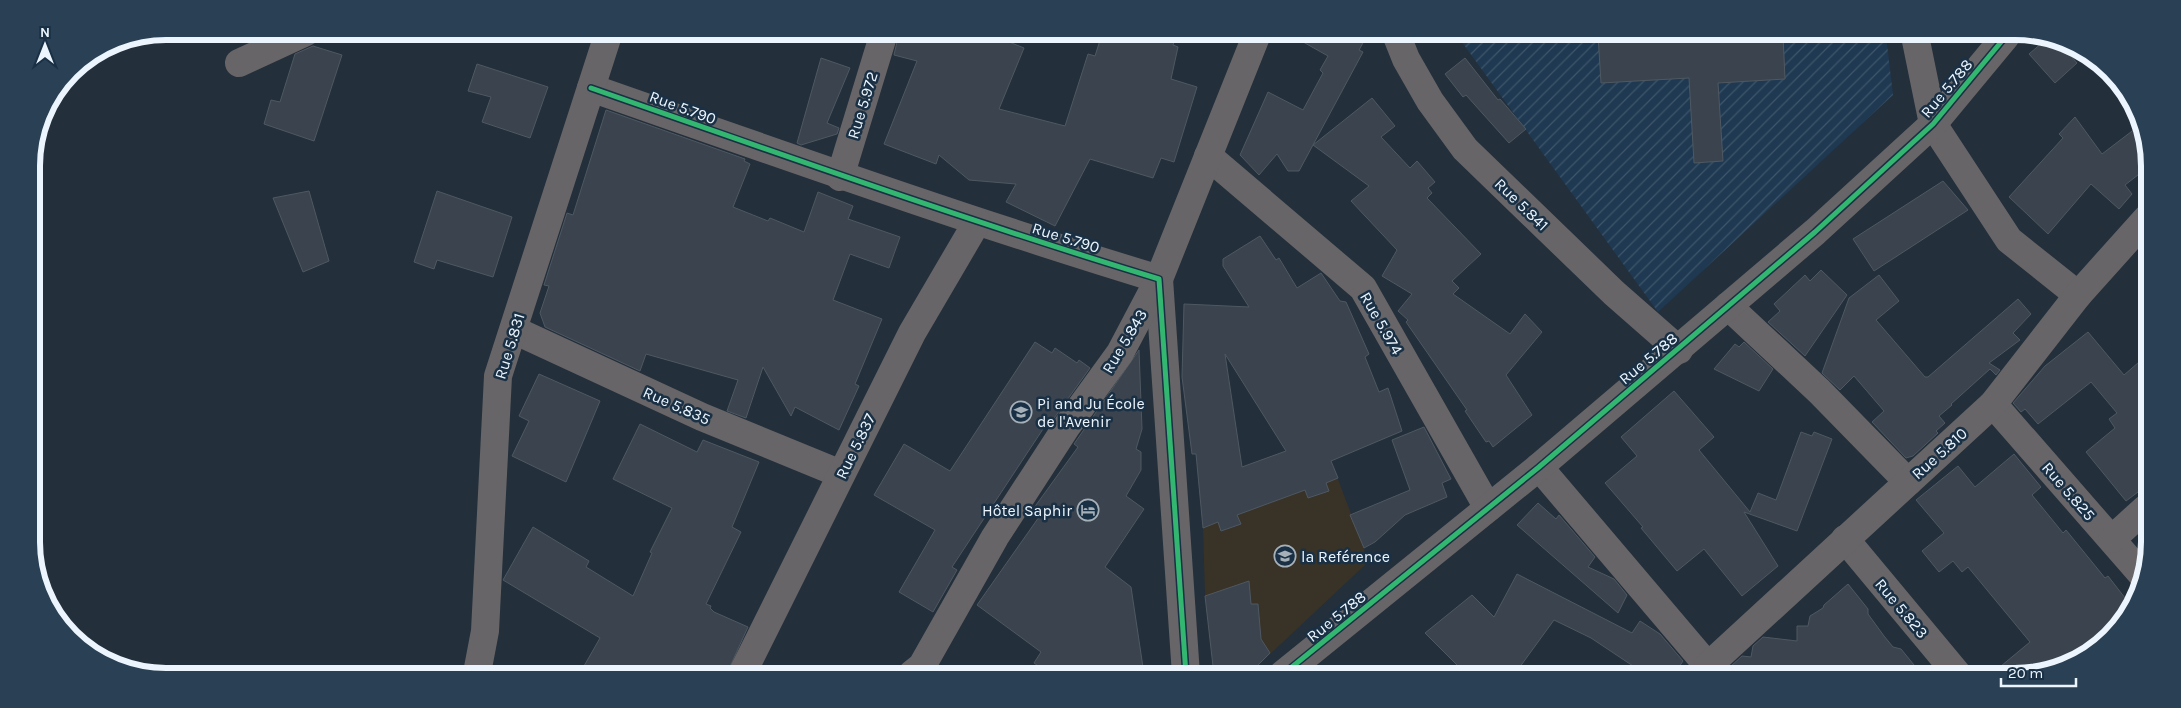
<svg xmlns="http://www.w3.org/2000/svg" width="2181" height="708" viewBox="0 0 2181 708" font-family="Karla,sans-serif">
<style>
.industrial{fill:url(#industrial-furrows)}
.education{fill:#393327}
.building{fill:#3b444e;stroke:#4e5862;fill-rule:evenodd}
.lines{fill:none;stroke-linecap:round;stroke-linejoin:round}
.minor{stroke:#676567;stroke-width:28}
.tertiary{stroke:#676567;stroke-width:28}
.cycleway-casing{stroke:#193045;stroke-width:8}
.cycleway{stroke:#33b770;stroke-width:5}
.labels{text-anchor:middle;stroke-width:5;stroke-linejoin:round;paint-order:stroke}
.street-label{font-size:16px;fill:#ecf5fd;stroke:#193045}
.poi-label{font-size:16px;fill:#ecf5fd;stroke:#193045;text-anchor:start}
.rim{fill:none;stroke:#ecf5fd;stroke-width:6}
</style>
<defs>
<pattern id="industrial-furrows" width="10" height="10" patternUnits="userSpaceOnUse" patternTransform="scale(1.25)"><rect width="10" height="10" fill="#1e3951"/><path d="M-1 1l2-2M0 10L10 0M9 11l2-2" fill="none" stroke="#3f566b"/></pattern>
</defs>
<rect width="100%" height="100%" fill="#232f3b"/>
<!-- industrial -->
<path class="industrial" d="M1456 34 1886 36 1893 95 1658 312Z"/>
<!-- education -->
<path class="education" d="M1322 437 1364 548 1367 563 1248 675H1214L1205 596 1203 528 1199 483Z"/>
<!-- building -->
<g class="building">
<path d="M899 33H987L1024 48 999 109 1065 126 1088 54 1095 56 1102 34H1177L1173 45 1178 47 1171 79 1197 87 1174 162 1161 158 1153 178 1090 159 1055 226 1006 202 1016 184 969 180 939 155 936 164 884 144 917 61 894 55Z"/>
<path d="M1289 34H1368L1359 50 1363 52 1299 171H1288L1277 154 1259 175 1240 155 1268 92 1303 110 1323 73 1320 70 1328 56Z"/>
<path d="M1598 35H1783L1785 79 1718 83 1723 161 1694 163 1689 78 1601 83Z"/>
<path d="M2050 36 2056 39 2077 63 2055 83 2029 54Z"/>
<path d="M313 46 342 55 314 141 264 124 271 100 280 102 295 54Z"/>
<path d="M821 58 850 68 827 123 839 128 837 134 801 145 797 143Z"/>
<path d="M1465 58 1498 100 1500 99 1526 129 1509 143 1466 95 1463 97 1445 74Z"/>
<path d="M477 64 548 87 530 138 482 122 491 97 468 91Z"/>
<path d="M1372 98 1395 126 1381 137 1410 168 1417 161 1435 182 1428 188 1432 193 1427 198 1481 254 1452 281 1459 288 1453 294 1510 334 1525 314 1542 332 1506 375 1532 415 1493 447 1489 441 1486 442 1465 411 1467 410 1406 322 1408 320 1398 311 1412 294 1382 276 1397 250 1351 201 1369 186 1313 145Z"/>
<path d="M606 110 745 159 744 161 750 164 733 207 768 221 770 218 804 232 818 192 853 206 848 219 900 237 889 268 850 254 833 300 882 319 855 384 859 386 839 430 795 407 791 416 763 367 746 418 727 411 738 380 646 354 640 371 545 327 540 313 549 286 544 285 567 213 573 215Z"/>
<path d="M2075 117 2102 154 2140 125 2147 140V168L2125 185 2132 194 2119 209 2091 184 2048 234 2009 197 2063 138 2059 134Z"/>
<path d="M1943 181 1968 210 1874 271 1853 239Z"/>
<path d="M309 191 329 261 303 272 273 198Z"/>
<path d="M437 191 512 217 493 277 437 260 434 269 414 262Z"/>
<path d="M1260 236 1276 260 1279 258 1297 288 1321 273 1340 301 1346 302 1369 354 1365 357 1379 392 1388 388 1402 431 1331 461 1338 478 1326 483 1329 491 1308 498 1305 490 1237 515 1241 524 1221 531 1218 522 1203 528 1196 454H1192L1182 377 1184 304 1249 307 1223 266V259ZM1225 354 1286 451 1242 467Z"/>
<path d="M1821 270 1847 295 1805 356 1768 322 1780 311 1774 304 1805 275 1810 281Z"/>
<path d="M1879 275 1899 301 1876 320 1925 377H1928L2018 299 2031 314 2013 333 2020 340 1989 363 2000 370 1996 375 1990 369 1951 404 1952 405 1939 416 1945 423 1936 431 1938 433 1913 456 1906 458 1872 422 1884 411 1854 376 1840 390 1822 373 1849 298Z"/>
<path d="M2088 332 2124 375 2146 356V486L2126 501 2086 452 2115 428 2109 419 2117 413 2091 382 2038 424 2025 409 2021 412 2013 403 2045 366Z"/>
<path d="M1035 342 1052 353 1055 348 1077 363 1079 360 1090 368 1047 428 1045 426 952 567 957 570 933 612 899 592 935 530 874 495 904 444 950 471Z"/>
<path d="M1744 342 1773 369 1759 391 1714 369 1735 344 1739 347Z"/>
<path d="M1139 350 1142 429 1136 449 1141 452V470L1126 496 1144 509 1105 567 1131 587 1144 674H1050L1034 663 1041 652 977 605 1039 517 1031 512 1078 447 1074 444Z"/>
<path d="M539 374 600 401 566 482 512 456 529 421 519 416Z"/>
<path d="M1674 391 1714 437 1699 450 1750 512 1758 493 1776 500 1801 432 1812 436 1814 432 1832 439 1797 531 1744 512 1778 566 1742 596 1704 549 1677 571 1641 528 1643 527 1605 483 1637 456 1621 437Z"/>
<path d="M640 424 697 452 703 440 759 462 732 527 741 532 706 604 711 606 710 608 714 612 748 627 727 673H580L600 638 503 580 533 527 589 561 586 567 633 596 652 553 650 552 672 508 613 479Z"/>
<path d="M1424 427 1451 479 1442 483 1447 497 1405 515 1375 542 1364 548 1350 515 1410 490 1392 440Z"/>
<path d="M2014 454 2041 487 2032 495 2063 533 2066 530 2105 578 2108 576 2132 607 2127 617 2097 649 2024 676H1989L2030 642 1968 567 1962 572 1953 561 1939 572 1922 551 1944 533 1916 500 1958 466 1975 487Z"/>
<path d="M1538 503 1556 519 1559 515 1595 557 1588 567 1614 579 1627 595 1618 613 1517 525Z"/>
<path d="M1517 574 1632 633 1640 621 1660 634 1683 661 1673 676H1648L1591 638 1554 620 1514 675H1467L1425 633 1472 595 1494 617Z"/>
<path d="M1249 581 1251 604H1258L1261 639 1270 653 1248 675H1214L1205 596Z"/>
<path d="M1848 584 1868 609V614L1884 636 1893 647 1901 649 1923 676H1730V667L1742 656 1751 657 1753 646 1763 637 1797 641V626H1808L1810 616 1823 608 1824 605Z"/>
</g>
<g class="lines">
<!-- minor -->
<g class="minor">
<path d="M1396 34 1406 59 1430 101 1465 149 1614 293 1679 350"/>
<path d="M1915 36 1933 124 2009 240 2078 295"/>
<path d="M239 63 306 32"/>
<path d="M591 88C780 154 968 221 1159 279L1186 675"/>
<path d="M1208 156 1363 288 1488 508"/>
<path d="M840 177 884 33"/>
<path d="M1728 306 1819 391 1908 482"/>
<path d="M514 330 702 417 841 474"/>
<path d="M1993 404 2145 578"/>
<path d="M1539 467 1708 666"/>
<path d="M1845 539 1959 676"/>
<path d="M2112 539 2145 509"/>
<path d="M477 673 485 631 498 376 609 32"/>
<path d="M742 674 912 333 977 222"/>
<path d="M912 674 922 666 995 537 1067 426 1120 353 1159 279 1257 34"/>
<path d="M1715 676 1708 666 1993 404 2078 295 2147 218"/>
</g>
<!-- tertiary -->
<path class="tertiary" d="M1282 675 1539 467 1815 232 1933 124 2006 36"/>
<!-- cycleway casing -->
<g class="cycleway-casing">
<g id="cycleway">
<path d="M591 88C780 154 968 221 1159 279L1186 675"/>
<path d="M1282 675 1539 467 1815 232 1933 124 2006 36"/>
</g>
</g>
<!-- cycleway -->
<use href="#cycleway" class="cycleway"/>
</g>
<!-- icons -->
<defs>
<g id="school-ring" transform="scale(1.125)"><circle r="9.5" fill="#193045" stroke="#a6b0b9" stroke-width="1.5"/><path d="M0-5L7-2L0 1L-7-2ZM-4 1L0 2.5L4 1V4Q0 6-4 4Z" fill="#a6b0b9"/></g>
<g id="hotel-ring" transform="scale(1.125)"><circle r="9.5" fill="#193045" stroke="#a6b0b9" stroke-width="1.5"/><path d="M-6-4.5h1.5V1H6V5H4.5V3h-9V5H-6ZM-4 0a1.8 1.8 0 1 1 3.6 0ZM.5 0V-2.5h3Q6-2.5 6 0Z" fill="#a6b0b9"/></g>
</defs>
<g fill-rule="evenodd">
<use href="#school-ring" x="1021" y="412"/>
<use href="#hotel-ring" x="1088" y="510"/>
<use href="#school-ring" x="1285" y="556"/>
</g>
<g class="labels">
<!-- street labels -->
<g class="street-label">
<text transform="translate(1946 88) rotate(-50)" y="6">Rue 5.788</text>
<text transform="translate(862 105) rotate(-73)" y="6">Rue 5.972</text>
<text transform="translate(683 107) rotate(20)" y="6">Rue 5.790</text>
<text transform="translate(1522 204) rotate(44)" y="6">Rue 5.841</text>
<text transform="translate(1066 237) rotate(17)" y="6">Rue 5.790</text>
<text transform="translate(1382 323) rotate(60)" y="6">Rue 5.974</text>
<text transform="translate(1124 341) rotate(-59)" y="6">Rue 5.843</text>
<text transform="translate(509 346) rotate(-73)" y="6">Rue 5.831</text>
<text transform="translate(1648 358) rotate(-40)" y="6">Rue 5.788</text>
<text transform="translate(677 405) rotate(24)" y="6">Rue 5.835</text>
<text transform="translate(855 446) rotate(-64)" y="6">Rue 5.837</text>
<text transform="translate(1939 453) rotate(-42)" y="6">Rue 5.810</text>
<text transform="translate(2069 491) rotate(49)" y="6">Rue 5.825</text>
<text transform="translate(1902 608) rotate(50)" y="6">Rue 5.823</text>
<text transform="translate(1336 616) rotate(-39)" y="6">Rue 5.788</text>
</g>
<!-- poi labels -->
<g class="poi-label">
<text x="1037" y="409">Pi and Ju École<tspan x="1037" dy="18">de l'Avenir</tspan></text>
<text x="1072" y="516" text-anchor="end">Hôtel Saphir</text>
<text x="1301" y="562">la Reférence</text>
</g>
</g>
<!-- crop -->
<path d="M0 0H2181V708H0ZM166 40H2015A126 126 0 0 1 2141 166V542A126 126 0 0 1 2015 668H166A126 126 0 0 1 40 542V166A126 126 0 0 1 166 40Z" fill="#2a4054" fill-rule="evenodd"/>
<path class="rim" d="M166 40H2015A126 126 0 0 1 2141 166V542A126 126 0 0 1 2015 668H166A126 126 0 0 1 40 542V166A126 126 0 0 1 166 40Z"/>
<!-- north arrow -->
<g transform="translate(45 45)" stroke="#193045" stroke-width="4" paint-order="stroke">
<path d="M0-4L9 19L0 12L-9 19Z" fill="#ecf5fd"/>
<text y="-8" font-size="14" font-weight="bold" text-anchor="middle" fill="#ecf5fd">N</text>
</g>
<!-- scale -->
<path d="M2001 678v8h75v-8" fill="none" stroke="#ecf5fd" stroke-width="2.5"/>
<text x="2008" y="678" font-size="15" fill="#ecf5fd" stroke="#193045" stroke-width="4" paint-order="stroke">20 m</text>
</svg>
